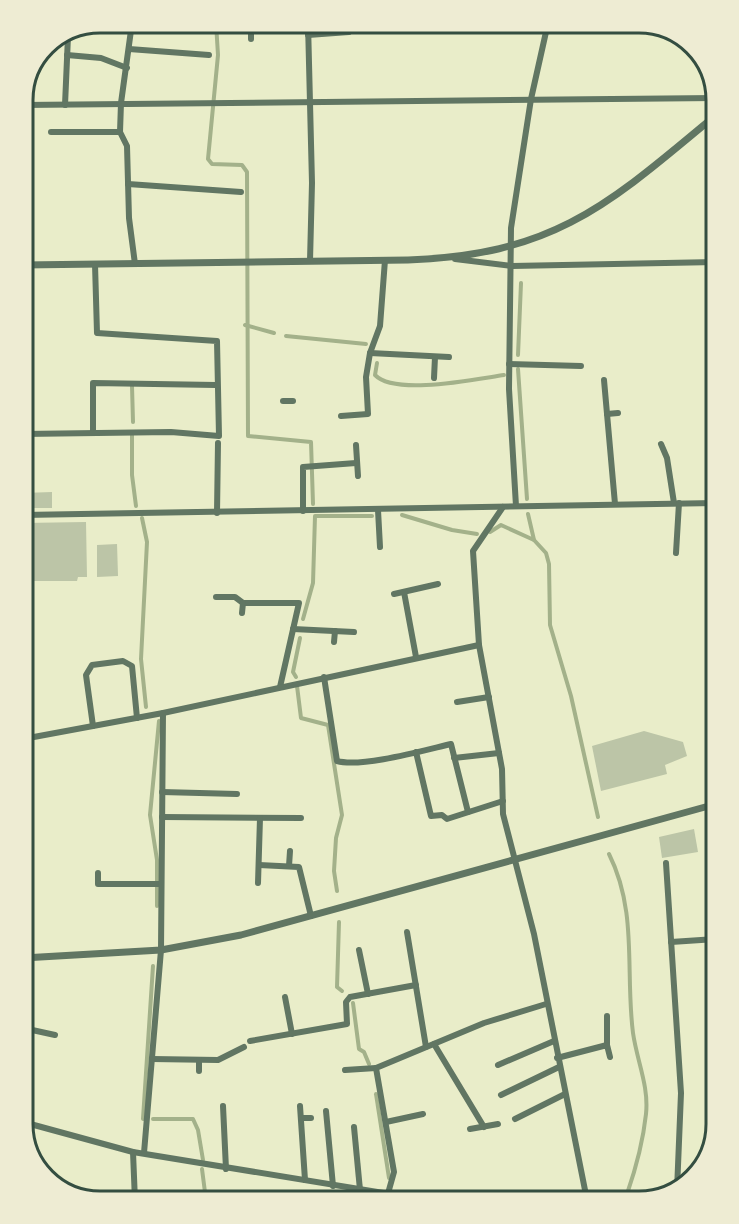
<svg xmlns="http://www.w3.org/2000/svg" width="739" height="1224" viewBox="0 0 739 1224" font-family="Overpass,sans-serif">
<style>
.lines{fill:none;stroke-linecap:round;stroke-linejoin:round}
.stream{stroke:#a3b18a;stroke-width:4}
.building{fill:#bcc5a7}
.minor{stroke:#617663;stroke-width:6}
.tertiary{stroke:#617663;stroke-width:7}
.rim{fill:none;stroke:#344e41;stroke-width:3}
</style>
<rect width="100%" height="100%" fill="#e9edc9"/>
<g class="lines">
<!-- stream -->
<g class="stream">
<path d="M216 23 218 55 208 159 212 164 242 165 247 172 248 436 311 442 313 504"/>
<path d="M245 325 274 333"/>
<path d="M286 336 366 344"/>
<path d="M518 355 521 283"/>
<path d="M377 363 375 375C395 396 476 379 504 375"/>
<path d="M518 369 527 499"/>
<path d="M132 386 133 422"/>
<path d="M132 435V475L136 506"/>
<path d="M528 514 534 540 546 553 549 564 550 625 571 696 598 817"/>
<path d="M402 515 452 530 477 534"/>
<path d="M142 518 147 542 141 659 146 707"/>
<path d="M490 532 501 525 534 540"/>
<path d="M303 619 313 583 315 516H372"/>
<path d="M296 677 293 672 300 638"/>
<path d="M297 686 301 718 328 725 342 815 336 838 334 871 337 891"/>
<path d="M609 854C638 912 625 971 633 1033 637 1061 649 1086 646 1114 643 1142 636 1168 627 1194"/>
<path d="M157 906V860L150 815 159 721"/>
<path d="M339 922 337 987 342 991"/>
<path d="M353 1003 359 1049 364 1052 369 1064"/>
<path d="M376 1094 389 1178"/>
<path d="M143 1119 153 966"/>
<path d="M153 1119H193L198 1130 203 1160"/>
<path d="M716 1125 709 1087 713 1059 707 1019 715 996 716 948"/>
<path d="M202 1169 206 1200"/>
</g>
</g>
<!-- building -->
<g class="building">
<path d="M52 492V508H23V493Z"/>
<path d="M86 522 87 577H78L77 581H23V523Z"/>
<path d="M117 544 118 576 97 577V545Z"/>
<path d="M644 731 683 742 687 756 665 765 667 774 601 791 592 746Z"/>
<path d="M694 829 698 852 662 858 659 837Z"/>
</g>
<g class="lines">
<!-- minor -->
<g class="minor">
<path d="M132 23 121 103 120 132 127 146 129 218 135 264"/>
<path d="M308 23 312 183 310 261"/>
<path d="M308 35 349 32"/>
<path d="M251 39V23"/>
<path d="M129 49 209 55"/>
<path d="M67 55 101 58 127 68"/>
<path d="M23 105 716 98"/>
<path d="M65 105 68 36"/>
<path d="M51 132H120"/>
<path d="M128 184 241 192"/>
<path d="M455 259 512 266 716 262"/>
<path d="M370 353 449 357"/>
<path d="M509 364 581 366"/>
<path d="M434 378 435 357"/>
<path d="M604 380 615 504"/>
<path d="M283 401H293"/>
<path d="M607 414 618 413"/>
<path d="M341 416 368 414 366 377 370 353 380 326 385 260"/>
<path d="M93 432V383L216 385"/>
<path d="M23 434 171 432 219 436 217 341 97 333 95 264"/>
<path d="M661 444 667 458 674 503"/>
<path d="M356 445 358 476"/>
<path d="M516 506 509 389 511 228 531 99 548 23"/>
<path d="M503 507 473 551 479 645 502 769 503 814 534 934 586 1195"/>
<path d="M378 510 380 547"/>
<path d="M303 511V467L356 463"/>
<path d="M217 513 218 443"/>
<path d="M23 515 716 503"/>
<path d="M676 553 679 503"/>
<path d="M404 592 416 657"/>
<path d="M394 594 438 584"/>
<path d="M216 597H235L243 603H299L280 687"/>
<path d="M242 613 243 603"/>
<path d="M293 629 354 632"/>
<path d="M334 642 335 631"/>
<path d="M324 677 337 761C361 768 425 750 451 744L468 812"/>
<path d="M457 702 489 697"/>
<path d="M93 726 86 675 92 665 123 661 132 666 137 718"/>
<path d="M23 739 163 713 479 645"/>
<path d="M416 752 431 816 442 815 447 819 503 801"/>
<path d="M454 758 499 753"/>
<path d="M162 792 237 794"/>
<path d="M162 817 301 818"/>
<path d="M666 863 681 1093 677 1190"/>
<path d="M259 865 299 867 311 916"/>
<path d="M289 866 290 851"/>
<path d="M98 873V884H161"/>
<path d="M258 883 260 818"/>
<path d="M407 932 426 1047"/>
<path d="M671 942 716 939"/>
<path d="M359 950 368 994"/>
<path d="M285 997 292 1034"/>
<path d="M23 1028 55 1035"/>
<path d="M250 1041 347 1024 346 1002 350 997 416 985"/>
<path d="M434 1044 484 1127"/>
<path d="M607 1045V1016"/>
<path d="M557 1058 607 1045 610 1057"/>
<path d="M152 1059 218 1060 244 1047"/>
<path d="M498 1065 554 1041"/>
<path d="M345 1070 376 1068"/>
<path d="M199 1071V1060"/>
<path d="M501 1095 559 1067"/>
<path d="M223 1106 226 1169"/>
<path d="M300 1106 305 1180"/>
<path d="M326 1111 333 1186"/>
<path d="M301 1118H311"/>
<path d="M515 1119 565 1094"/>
<path d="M23 1122 133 1152 408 1197"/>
<path d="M386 1122 423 1114"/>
<path d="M354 1127 360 1190"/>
<path d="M470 1129 498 1124"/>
<path d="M133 1152 135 1201"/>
<path d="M144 1153 161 950 163 713"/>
<path d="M387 1197 394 1172 376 1068 484 1023 546 1004"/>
</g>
<!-- tertiary -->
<g class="tertiary">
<path d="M23 265 408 260C555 255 609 204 716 115"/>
<path d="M23 958 161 950 241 935 716 804"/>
</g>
</g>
<!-- crop -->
<path d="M0 0H739V1224H0ZM100 33H639A67 67 0 0 1 706 100V1124A67 67 0 0 1 639 1191H100A67 67 0 0 1 33 1124V100A67 67 0 0 1 100 33Z" fill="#eeecd3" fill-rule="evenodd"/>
<path class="rim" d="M100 33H639A67 67 0 0 1 706 100V1124A67 67 0 0 1 639 1191H100A67 67 0 0 1 33 1124V100A67 67 0 0 1 100 33Z"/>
</svg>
